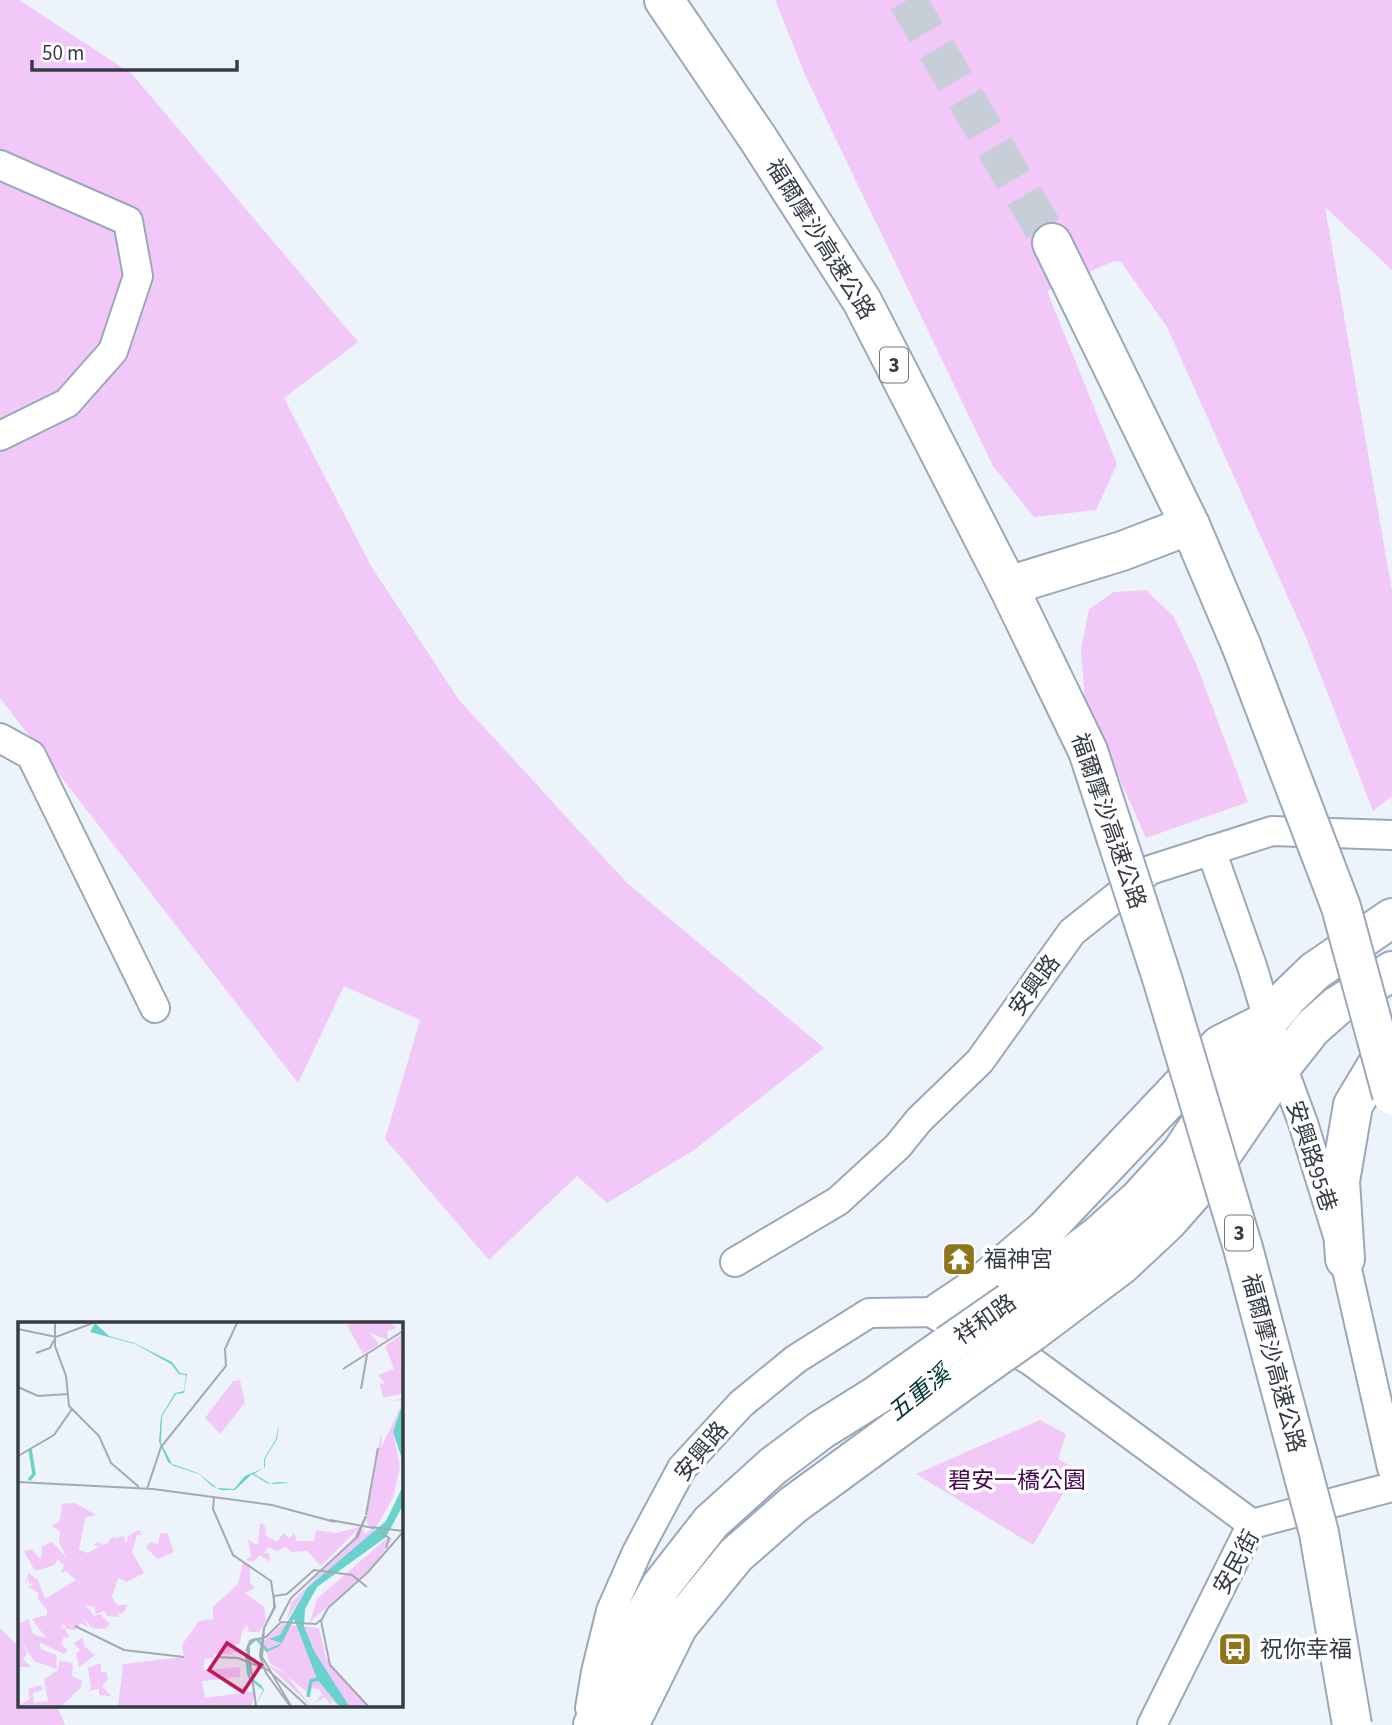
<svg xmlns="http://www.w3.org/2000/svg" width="1392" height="1725" viewBox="0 0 1392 1725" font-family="'Source Sans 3','Noto Sans TC',sans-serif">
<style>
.green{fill:#f2c8f9}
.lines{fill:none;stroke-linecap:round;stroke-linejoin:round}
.highway-tunnel{stroke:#c8ced7;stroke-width:38;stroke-dasharray:38 19;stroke-linecap:butt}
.street-casing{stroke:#99a8bb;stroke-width:32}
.secondary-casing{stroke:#99a8bb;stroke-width:42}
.highway-casing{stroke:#99a8bb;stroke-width:42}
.street{stroke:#fff;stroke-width:28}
.secondary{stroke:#fff;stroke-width:38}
.highway{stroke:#fff;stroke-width:38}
.secondary-bridge-casing{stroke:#99a8bb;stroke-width:42;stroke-linecap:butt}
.highway-bridge-casing{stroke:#99a8bb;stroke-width:42;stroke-linecap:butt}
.secondary-bridge{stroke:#fff;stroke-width:38}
.highway-bridge{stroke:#fff;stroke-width:38}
.labels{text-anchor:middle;stroke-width:7;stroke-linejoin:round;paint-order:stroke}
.shield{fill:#fff;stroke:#72767d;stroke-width:2}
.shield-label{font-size:21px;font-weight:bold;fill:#363c45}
.street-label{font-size:23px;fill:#363c45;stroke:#fff}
.poi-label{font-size:23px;fill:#363c45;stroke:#fff;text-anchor:start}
.park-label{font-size:23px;fill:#470a52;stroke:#fff}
.water-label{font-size:24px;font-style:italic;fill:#023634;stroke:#fff}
.inset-river{fill:none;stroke:#6ad2cc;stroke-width:3.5}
.inset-road{fill:none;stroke:#a3aab2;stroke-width:2}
.view{fill:#c2185b;fill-opacity:0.15;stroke:#c2185b;stroke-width:3.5}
.inset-edge{fill:none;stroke:#363c45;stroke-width:3.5}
</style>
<rect width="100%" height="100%" fill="#ecf3fb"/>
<!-- green -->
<g class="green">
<path d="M0 0H19L132 74 358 342 284 398 371 566 459 700 627 883 824 1048 694 1150 607 1203 577 1176 489 1260 385 1139 420 1020 344 986 298 1083 0 698Z"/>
<path d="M775 0H1392V270L1325 207 1392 591V796L1373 811 1307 640 1167 327 1121 262 1114 261 1047 291 1117 464 1096 510 1034 517 993 466 806 77Z"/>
<path d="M1146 590 1174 617 1197 666 1248 802 1146 838 1085 701 1081 649 1089 609 1114 592Z"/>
<path d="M1040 1420 1066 1434 1058 1459 1077 1470 1033 1545 916 1474Z"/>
<path d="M0 1628 19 1647V1706H57L65 1725H0Z"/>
</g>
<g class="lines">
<!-- highway-tunnel -->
<path class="highway-tunnel" d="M907 0 1052 243"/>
<!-- street casing -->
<g class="street-casing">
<g id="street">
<path d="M0 165 128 221 138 276 113 351 67 403 0 436"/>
<path d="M0 738 31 755 155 1008"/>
<path d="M1211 850 1252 966 1282 1066 1303 1123 1343 1252 1392 1468"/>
<path d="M735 1262 838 1201 898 1146 919 1120 980 1061 1072 932 1150 870 1272 831 1392 835"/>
<path d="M995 1340 1031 1361 1252 1524"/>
<path d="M590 1708 596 1672 611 1611 637 1552 682 1468 741 1404 796 1359 869 1313 940 1312 957 1318"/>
<path d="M1152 1725 1252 1524 1392 1487"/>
</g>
</g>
<!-- secondary casing -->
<g class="secondary-casing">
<g id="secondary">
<path d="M1345 1259 1340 1181 1353 1105 1392 1040"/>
<path d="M1010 1302 1098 1236 1140 1198 1181 1153 1268 1021 1289 996 1315 971 1392 918"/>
<path d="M940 1312 983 1283 1045 1230 1220 1045 1262 1024"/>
<path d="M1032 1332 1121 1265 1167 1222 1205 1179 1282 1066 1312 1028 1337 1006 1392 971"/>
<path d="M593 1725 634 1635 661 1586 711 1522 773 1466 821 1430 877 1395 948 1345"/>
<path d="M629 1725 678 1626 736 1555 793 1505 971 1375"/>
</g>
</g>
<!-- highway casing -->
<g class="highway-casing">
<g id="highway">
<path d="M664 0 759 140 862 301 1008 586 1088 751"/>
<path d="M1052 243 1190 525 1241 645"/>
<path d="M1008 586 1122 551 1190 525"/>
</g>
</g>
<!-- street -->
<use href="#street" class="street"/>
<!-- secondary -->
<use href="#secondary" class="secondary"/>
<!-- highway -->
<use href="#highway" class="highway"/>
<!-- secondary-bridge casing -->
<g class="secondary-bridge-casing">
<g id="secondary-bridge">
<path d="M948 1345 1010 1302"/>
<path d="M971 1375 1032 1332"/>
</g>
</g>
<!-- highway-bridge casing -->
<g class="highway-bridge-casing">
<g id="highway-bridge">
<path d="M1241 645 1341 907 1392 1095"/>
<path d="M1088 751 1162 978 1243 1248 1319 1533 1352 1725"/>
</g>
</g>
<!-- secondary-bridge -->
<use href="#secondary-bridge" class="secondary-bridge"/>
<!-- highway-bridge -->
<use href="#highway-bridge" class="highway-bridge"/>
</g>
<!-- icons -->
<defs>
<g id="temple-square" transform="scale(1.75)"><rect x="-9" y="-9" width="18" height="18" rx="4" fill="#8f761c" stroke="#fff"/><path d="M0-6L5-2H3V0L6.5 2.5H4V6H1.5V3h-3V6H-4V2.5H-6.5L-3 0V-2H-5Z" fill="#fff"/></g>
<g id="bus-square" transform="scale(1.75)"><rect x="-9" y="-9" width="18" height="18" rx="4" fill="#8f761c" stroke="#fff"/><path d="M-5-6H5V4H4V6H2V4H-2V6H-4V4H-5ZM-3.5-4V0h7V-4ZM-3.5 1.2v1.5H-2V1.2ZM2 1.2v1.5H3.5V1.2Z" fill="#fff"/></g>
</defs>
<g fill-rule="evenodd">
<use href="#temple-square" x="959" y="1259"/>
<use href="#bus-square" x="1235" y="1649"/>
</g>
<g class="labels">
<!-- shield labels -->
<g class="shield">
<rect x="880" y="347.5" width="28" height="35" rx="5"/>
<rect x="1225" y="1215.5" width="28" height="35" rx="5"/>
</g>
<g class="shield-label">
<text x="894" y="372">3</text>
<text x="1239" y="1240">3</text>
</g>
<!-- street labels -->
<g class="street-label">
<text transform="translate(821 239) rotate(58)" y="8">福爾摩沙高速公路</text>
<text transform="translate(1109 821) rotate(71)" y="8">福爾摩沙高速公路</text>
<text transform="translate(1034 985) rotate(-54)" y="8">安興路</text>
<text transform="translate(1312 1156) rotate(72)" y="8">安興路95巷</text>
<text transform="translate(985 1319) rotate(-35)" y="8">祥和路</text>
<text transform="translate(1274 1363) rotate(75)" y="8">福爾摩沙高速公路</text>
<text transform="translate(701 1451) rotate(-50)" y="8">安興路</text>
<text transform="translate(1236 1562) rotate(-61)" y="8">安民街</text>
</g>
<!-- poi labels -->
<g class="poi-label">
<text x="984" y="1267">福神宮</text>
<text x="1260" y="1657">祝你幸福</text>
</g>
<!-- park labels -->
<g class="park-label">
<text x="1017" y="1488">碧安一橋公園</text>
</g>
<!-- water labels -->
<g class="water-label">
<text transform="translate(919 1393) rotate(-39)" y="8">五重溪</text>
</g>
</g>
<!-- overview -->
<g transform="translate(18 1322)">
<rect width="385" height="385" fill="#ecf3fb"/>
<path d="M340 1H372L379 6 369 9 370 18 352 11 361 22 345 32 329 3ZM383 13 385 80 375 110 382 145 375 176 353 214 289 266 269 298 273 281 346 206V212L353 208 348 199 362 116 364 111 363 126 383 84 382 78 373 80 384 76 383 72 365 76 362 62 367 61 360 53 376 47 367 24ZM222 58 227 81 202 112 187 96 215 59ZM57 181 78 193 67 196 61 228 70 231 81 224H76L79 220 87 223 96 214 100 222 98 216 106 214 108 222 110 214 121 208 124 213H119L114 230 126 251 109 260 100 256 94 275 99 283H110L105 291H100L101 295 89 294 86 289 78 292 76 285 67 283 77 294 82 292 92 302 87 307 74 306 65 296 71 306 63 301 57 308 49 307 46 302 43 307 47 306 51 316 46 315 43 322 50 328 46 332 21 320 23 327 38 333 39 347 16 339 2 317 9 331 5 337 13 345H1L0 302 11 297 15 312 28 316 14 297 29 293V288L19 276 21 271 10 265 16 262 11 261V255L7 263 10 251 20 258 27 277 58 258 48 249 43 251 46 243 39 237 37 243 17 249 6 229 13 227 23 237 24 224 34 220 49 236 41 221 42 209 34 204 42 198 44 182ZM242 201 247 204 248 214 259 220 265 211 272 216 276 211 279 219H296L298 208 318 211 342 205 270 277 303 244 289 229 273 230 268 225 259 229 250 225 246 231H251L252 240 242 233 235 240 228 238 233 234 230 218 240 223ZM142 211H149L156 230 140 237 128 226 132 220 140 222ZM369 216H375L355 244 292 300 299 277ZM225 241 232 243V261L237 266 227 271 246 285 248 299 241 310H231L229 303 224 309 222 321 214 325 225 332 211 329 215 332H196V336L187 337 185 348 222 345V355L184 359 187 376 238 369 233 384H100L105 342 166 335 164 323 181 299 195 297V285L220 262ZM264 302 301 306 308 336 349 384H331L310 371 321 384 313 378V384L307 375 297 381 304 372 301 367 292 366 289 375V370L269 354 293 384 249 342 268 352 252 341 245 320ZM65 316 66 324 77 333 61 345 58 332 62 328 56 321ZM41 339 55 341 54 354 64 359 63 365 44 384H0L12 377 10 367 23 363 24 368 15 371 16 381 30 379 26 357 40 348ZM83 341V351L88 349 90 357 84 364 93 374 81 373V367L69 369 73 366 70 346Z" fill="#f2c8f9"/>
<path d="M77 1 91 14 116 21 154 40 162 51 169 52 166 71 158 72 144 94 143 121 154 142 180 151 199 166 216 167 227 154 246 146V137L258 117V116L261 102 259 117 247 137V145L236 152 253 162 255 161 260 160 273 161 279 169 273 161 253 162 249 161 234 152 217 168H203L194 164 181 152 156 144 150 140 141 120 143 94 157 71 166 69 168 53 161 52 153 42 117 22 72 10ZM385 80V140L375 110ZM385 164V183L368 215 299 265 287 287 286 304 296 329 331 384H321L299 357 276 297 264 321 260 325 248 330 238 318 232 324V355L243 363 246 368 237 384 245 368 231 357 229 352 227 335 233 317 240 316 250 327 264 321 251 317 262 313 289 266 368 199Z" fill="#6ad2cc"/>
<path class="inset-river" d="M11 158 16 152 12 127M290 375 293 359 300 357"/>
<path class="inset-road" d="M37 1V24L48 54 51 84 81 114 93 141 121 165M0 7 38 15 75 1M18 31 32 26 36 18M325 47 385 9M0 65 20 74 50 72M343 67 349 33M0 134 36 113 54 87M0 160 135 167 254 183 317 200M129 167 143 125 208 44 207 27 219 1M196 176 195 187 215 233 253 259 257 285 246 306 242 334 248 351 272 384M348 193 360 126M312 198 356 206M353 205 385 209M362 210 371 216 368 226M338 215 348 194 339 216M261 299 273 276 340 214M57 304 106 328 166 335M230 326 238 384M228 329 232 319 248 315 263 300 298 302 304 297M199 335 220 336 250 348 289 384M273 384 244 335 246 306 256 286V274L269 272 296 248 334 253 349 265M350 384 312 343 303 299 310 286 350 250 385 210"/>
<path class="view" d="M209 321 243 343 225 370 191 348Z"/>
<rect width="385" height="385" class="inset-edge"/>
</g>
<!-- scale -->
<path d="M32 60v10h205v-10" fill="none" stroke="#363c45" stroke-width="3.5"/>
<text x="42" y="60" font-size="21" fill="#363c45" stroke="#ffffff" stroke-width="5" paint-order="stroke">50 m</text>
</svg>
